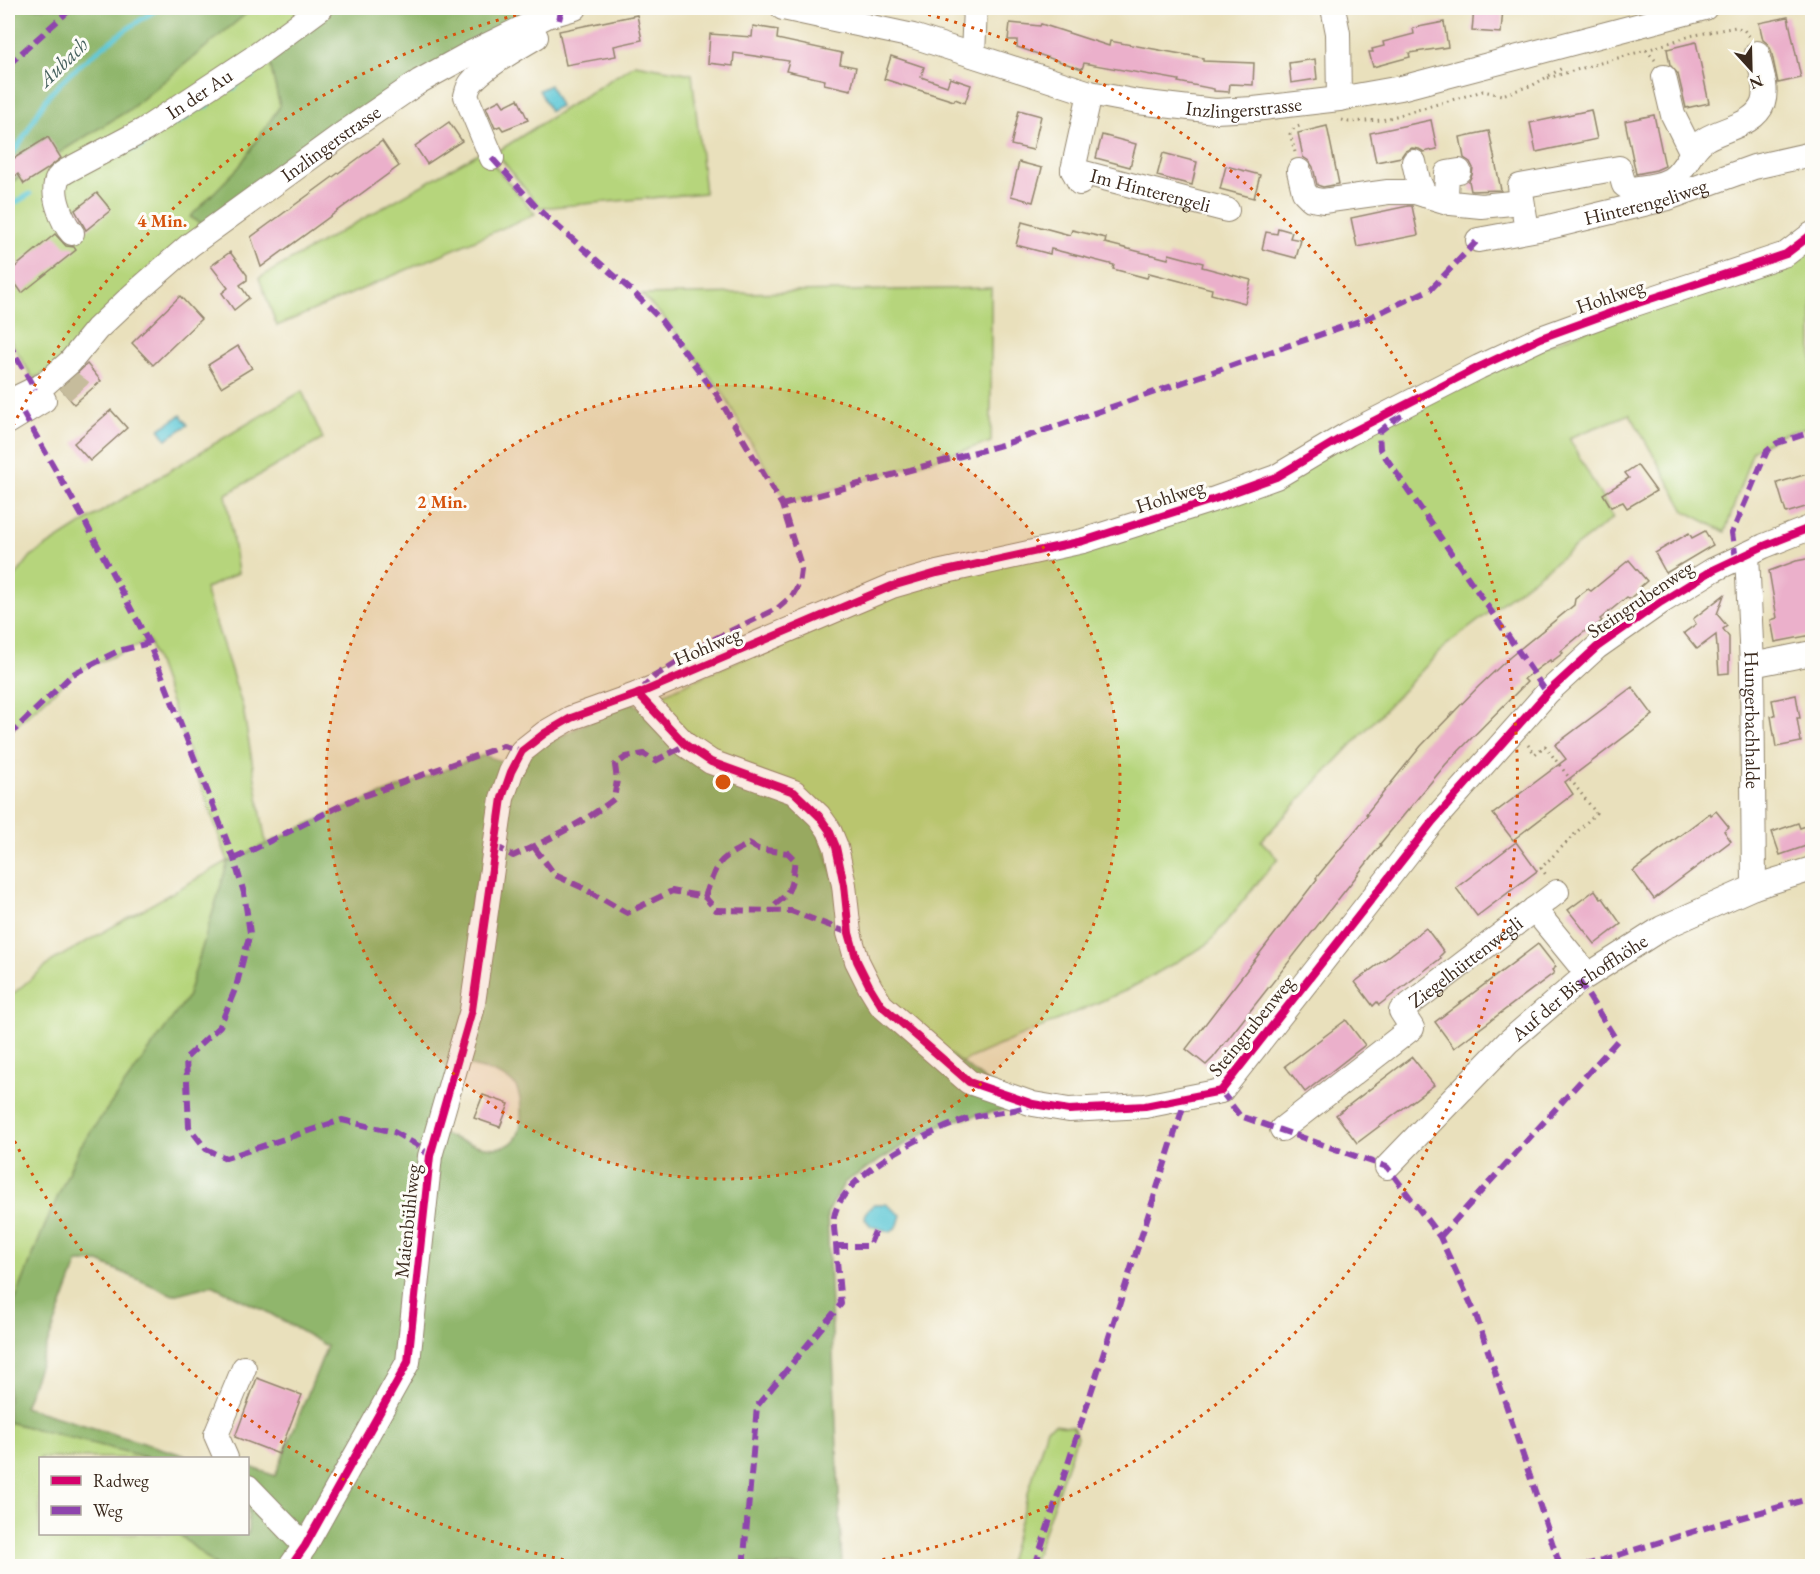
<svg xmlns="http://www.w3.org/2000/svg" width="1820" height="1574" viewBox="0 0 1820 1574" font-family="'EB Garamond',serif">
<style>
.green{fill:#b6d57c;stroke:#78804d;stroke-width:1.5}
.forest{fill:#90b66c;stroke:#667045;stroke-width:1.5;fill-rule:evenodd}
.water{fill:#5cc7d6;stroke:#4c787a;stroke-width:1.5}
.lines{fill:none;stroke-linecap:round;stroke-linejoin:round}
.stream{stroke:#5cc7d6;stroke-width:5}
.building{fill:#ebb0cb}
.minor-tunnel{stroke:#c6bc9c;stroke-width:24;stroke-dasharray:24 12;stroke-linecap:butt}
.minor-casing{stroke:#92856d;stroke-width:26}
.path{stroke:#92856d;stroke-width:3;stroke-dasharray:1.5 4.5;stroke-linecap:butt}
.minor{stroke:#fff;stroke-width:24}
.quiet{stroke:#8e44ad;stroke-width:6;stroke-dasharray:12 6;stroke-linecap:butt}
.cycleway-casing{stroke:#fdfcf7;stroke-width:11}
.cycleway{stroke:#d6006c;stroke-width:8}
.ring{fill:none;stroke:#d7540e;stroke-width:3;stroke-dasharray:3 6}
.labels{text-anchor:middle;stroke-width:6;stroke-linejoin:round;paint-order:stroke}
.street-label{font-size:20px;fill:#3b2a1e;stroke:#fdfcf7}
.water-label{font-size:21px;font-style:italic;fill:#47615e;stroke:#fdfcf7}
.centre{fill:#d7540e;stroke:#fdfcf7;stroke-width:3}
.ring-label{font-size:18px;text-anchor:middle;font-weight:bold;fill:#d7540e;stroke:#fdfcf7;stroke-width:6;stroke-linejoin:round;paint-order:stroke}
</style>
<rect width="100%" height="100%" fill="#fdfcf7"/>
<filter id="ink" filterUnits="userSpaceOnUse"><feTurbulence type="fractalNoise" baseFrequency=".0167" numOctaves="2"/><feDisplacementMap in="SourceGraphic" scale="12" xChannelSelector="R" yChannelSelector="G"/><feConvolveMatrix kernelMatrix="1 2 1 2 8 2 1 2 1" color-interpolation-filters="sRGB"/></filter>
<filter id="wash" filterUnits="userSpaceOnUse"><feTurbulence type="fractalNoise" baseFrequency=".008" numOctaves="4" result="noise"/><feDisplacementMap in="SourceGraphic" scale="24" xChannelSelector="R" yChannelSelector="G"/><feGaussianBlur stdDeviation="1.35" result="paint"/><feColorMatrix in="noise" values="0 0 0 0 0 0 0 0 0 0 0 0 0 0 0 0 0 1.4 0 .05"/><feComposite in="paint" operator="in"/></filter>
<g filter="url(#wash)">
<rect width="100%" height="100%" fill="#e9e0bc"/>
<!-- green -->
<g class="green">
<path d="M253 8H327L267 51 280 106 239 167 191 217 206 226 55 369 33 378 8 337V184L129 110Z"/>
<path d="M635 64 692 74 705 193 540 208 498 155V151Z"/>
<path d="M482 151 535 214 277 326 259 278Z"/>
<path d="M1812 238V427L1784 433 1753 450 1725 532 1685 511 1630 414 1569 438 1613 518 1444 647 1261 841 1278 858 1208 944 1127 990 968 1059 956 1066 890 1004 721 758 666 718 659 696 893 591 1255 490 1416 399Z"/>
<path d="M991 288V442L788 503 744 431 723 393 665 319 642 295Z"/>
<path d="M302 391 323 439 226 494 238 573 205 589 243 708 266 844 228 862 187 998 79 1148 41 1235 8 1319V998L52 961 228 861 149 641 76 672 8 733V586L31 556 91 518Z"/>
<path d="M8 1422 150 1458H40V1534H179L216 1566H8Z"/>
<path d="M1055 1424 1073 1427 1077 1437 1032 1566H1007L1047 1428Z"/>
</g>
<!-- forest -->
<g class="forest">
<path d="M8 8H253L129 110 8 184Z"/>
<path d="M327 8H530L452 54 206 226 190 217 239 167 280 106 267 51Z"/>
<path d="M631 701 731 773 814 816 873 998 1021 1106 947 1122 917 1137 845 1182 827 1214 842 1566H216L179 1534H248V1466L275 1476 327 1346 269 1313 212 1285 173 1295 99 1262H78L24 1407 193 1458H150L8 1422V1319L41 1235 79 1148 187 998 228 862 335 812 484 755 506 763ZM458 1063C474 1067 502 1072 514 1084 520 1091 521 1105 521 1114 524 1169 467 1143 437 1132Z"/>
</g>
<!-- water -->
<g class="water">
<path d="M550 85 560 106 550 111 539 90Z"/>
<path d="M181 415 188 425 166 439 159 429Z"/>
<path d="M874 1204H886L901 1215 898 1225 891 1232 871 1226 865 1219 866 1212Z"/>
</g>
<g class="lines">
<!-- stream -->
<g class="stream">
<path d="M223 91 234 88 244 76H253L256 66"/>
<path d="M173 124 186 118 190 111 207 106 212 97"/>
<path d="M124 151 140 147 148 141"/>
<path d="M8 158C27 139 34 113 51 93 81 60 121 32 159 8"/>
<path d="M8 207 30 194"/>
</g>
</g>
<g id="blocks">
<!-- building -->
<g class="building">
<path d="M1474 8H1503L1501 33 1472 31Z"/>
<path d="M637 15 642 40 614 46 616 56 566 65 559 31Z"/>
<path d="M1788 17 1801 78 1778 83 1771 50 1768 44 1763 40 1759 23Z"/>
<path d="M1444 22 1448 47 1409 53 1410 57 1373 67 1369 52H1373L1372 49 1384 46 1383 42 1414 34 1413 28Z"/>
<path d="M1010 23 1040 26 1041 24 1109 46 1110 41 1203 58V61L1254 63 1253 85 1230 84 1229 92 1214 91V89L1178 82 1179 80 1084 63 1082 69 1017 47V40H1008Z"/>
<path d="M753 26 778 30 777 39 842 53 840 64 856 67 851 90 824 84 825 80 786 71 789 61 734 53 733 66 708 63 710 34 752 37Z"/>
<path d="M1696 42 1709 103 1686 108 1678 74 1670 65 1667 49Z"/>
<path d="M891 56 924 67 921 77 947 86 950 78 971 85 965 103 955 99 954 101 884 79Z"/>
<path d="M1315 59 1317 79 1291 83 1289 63Z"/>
<path d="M518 99 528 120 503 130 500 126 495 128 486 107 500 100 504 106Z"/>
<path d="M1019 110 1041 116 1033 150 1011 145Z"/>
<path d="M1591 110 1597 139 1536 152 1530 123Z"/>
<path d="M1654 115 1665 166 1656 170 1636 174 1625 121Z"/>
<path d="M1431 120 1437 149 1424 152 1419 149 1412 148 1405 151 1401 157 1376 162 1370 133Z"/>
<path d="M449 122 462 141 427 164 415 146Z"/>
<path d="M1327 126 1339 184 1323 187 1317 185 1313 167 1309 161 1303 157 1298 133Z"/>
<path d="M1489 131 1501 190 1471 191 1469 181 1472 175 1473 168 1470 162 1464 158 1460 137Z"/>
<path d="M1102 135 1136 144 1130 167 1096 158Z"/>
<path d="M48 137 61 158 46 170 24 184 18 174 8 181V162Z"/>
<path d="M382 141 399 166 261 267 251 237Z"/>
<path d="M1163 153 1197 162 1192 185 1157 176Z"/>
<path d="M1019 162 1042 168 1033 202 1011 196Z"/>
<path d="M1226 166 1260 175 1254 198 1220 189Z"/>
<path d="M97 193 111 210 86 230 75 210Z"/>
<path d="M1408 206H1412L1418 235 1357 247 1351 218Z"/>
<path d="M1022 222 1070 235 1072 230 1106 238 1105 243 1168 259 1169 254 1203 263 1202 267 1251 280 1245 303 1211 294 1212 289 1180 281 1149 273 1147 278 1113 269 1114 265 1083 257 1051 249 1050 254 1016 245Z"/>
<path d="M1278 228 1292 232 1290 238 1301 240 1296 258 1262 249 1266 232 1277 234Z"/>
<path d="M55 234 66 246 74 247 76 250 22 293 8 273Z"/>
<path d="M230 252 247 275V280L240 285 249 298 234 310 222 293 228 288 211 266Z"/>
<path d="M180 296 201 319 153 365 132 343Z"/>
<path d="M238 346 252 368 221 387 208 365Z"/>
<path d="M87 364 101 381 74 404 61 389Z"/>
<path d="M111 410 127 428 90 461 74 443Z"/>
<path d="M1637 465 1656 491 1627 508 1623 502 1611 507 1603 494 1629 478 1625 473Z"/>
<path d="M1807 474H1812V505L1786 513 1777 483Z"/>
<path d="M1705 531 1713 545 1666 573 1655 553 1689 533 1692 538Z"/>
<path d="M1812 558V635L1775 642 1771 620 1777 618 1769 571 1796 561Z"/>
<path d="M1629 560 1647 581 1639 588 1640 590 1629 599 1627 597 1600 619 1602 621 1590 630 1589 628 1561 651 1563 653 1551 662 1550 660 1524 679 1527 682 1446 764 1380 844 1381 845 1213 1058 1206 1065 1186 1049 1317 879 1316 878 1368 815 1366 814 1421 746 1479 686 1510 657 1574 605 1575 599 1588 589 1591 591Z"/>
<path d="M1724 595 1717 614 1727 626 1723 629 1729 637V673L1719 674 1716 635 1697 649 1684 633 1696 624 1693 619Z"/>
<path d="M1632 687 1653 715 1565 782 1573 794 1513 840 1493 814 1566 759 1555 745Z"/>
<path d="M1796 695 1800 718H1797L1801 742 1776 747 1771 716 1775 715 1772 700Z"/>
<path d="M1716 811 1729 827 1724 831 1731 841 1654 899 1633 871 1710 813 1711 815Z"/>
<path d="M1798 823 1800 828 1812 824V841L1805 844 1806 846 1780 855 1772 832Z"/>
<path d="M1516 842 1537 871 1477 916 1456 888Z"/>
<path d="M1595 890 1601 899 1603 898 1621 924 1595 944 1568 910Z"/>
<path d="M1426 928 1444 952 1440 956 1441 958 1379 1005 1377 1002 1373 1006 1355 982Z"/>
<path d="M1538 944 1556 967 1552 970 1554 973 1454 1048 1435 1022Z"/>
<path d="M1346 1020 1365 1045 1305 1092 1285 1066Z"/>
<path d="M1412 1057 1434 1085 1357 1143 1336 1115Z"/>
<path d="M483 1095 509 1104 500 1127 474 1118Z"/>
<path d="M257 1378 302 1395 279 1454 235 1437Z"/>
</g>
</g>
</g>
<g filter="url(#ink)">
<use href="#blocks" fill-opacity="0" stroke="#92856d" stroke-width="1.5"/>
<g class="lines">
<!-- minor-tunnel -->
<path class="minor-tunnel" d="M62 391 78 377 87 365"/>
<!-- minor casing -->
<g class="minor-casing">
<g id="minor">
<path id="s1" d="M783 8 913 36 1090 93 1138 102 1215 111 1254 109 1339 99 1401 88 1705 8"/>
<path d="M1333 8 1338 33 1339 99"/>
<path d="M973 55 975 8"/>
<path d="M1664 77 1673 115 1692 153"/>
<path d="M492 158 466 96C467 92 468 87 471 83 483 67 519 47 536 37"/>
<path d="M1414 162 1418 180 1425 195"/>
<path id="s2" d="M1073 170 1227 210"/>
<path d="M1299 171 1304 192 1311 199 1323 201 1388 192H1415L1451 203 1481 206 1522 202"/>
<path d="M1080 183 1073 170 1090 93"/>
<path d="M1451 203 1446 196 1447 173 1459 171"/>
<path d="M1527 230 1520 186 1619 168 1624 185 1630 189C1643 187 1657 187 1670 180 1686 171 1690 148 1706 139 1724 128 1755 125 1763 103 1768 87 1760 69 1757 53"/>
<path id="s3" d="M72 233C62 222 50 192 58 178 61 174 66 171 70 169L144 130 253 58 321 8"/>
<path id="s4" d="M1478 240 1549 227 1668 198 1754 167 1812 154"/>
<path id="s5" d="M8 402 45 384 70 362 97 329 134 294 190 245 344 133 420 81 469 54 547 16 575 8"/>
<path d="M8 422 44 400"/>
<path id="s6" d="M1747 554 1752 665 1754 887"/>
<path d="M1752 665 1812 653"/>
<path d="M638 694 686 745 711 762 794 792 819 816 829 830 836 847 844 885 849 933 857 961 870 987 881 1005 969 1082 1033 1104 1069 1110 1145 1106 1221 1091 1433 821 1547 693 1597 647 1661 602 1713 570 1764 546 1812 527"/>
<path d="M1534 909 1588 975"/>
<path id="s7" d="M1282 1129 1412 1028 1401 1011 1557 892"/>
<path id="s8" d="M1387 1167 1508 1042 1579 981 1662 928 1754 887 1812 869"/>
<path d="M226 1458 216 1435 244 1368"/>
<path d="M248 1487 305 1546"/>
<path d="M291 1566 305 1546 408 1362 430 1156 472 1010 502 798 511 772 522 751 545 733 571 718 638 694 892 586 937 573 1083 541 1212 500 1276 477 1348 434 1479 367 1541 338 1632 305 1786 254 1812 234"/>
</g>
</g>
<!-- path -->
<g class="path">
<path d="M1646 50 1655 60"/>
<path d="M1548 78 1653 48 1690 36 1736 27 1744 30 1750 37"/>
<path d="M1342 120 1349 122 1382 120 1483 91 1502 95 1533 85 1564 67"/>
<path d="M1295 152 1290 134 1294 128 1303 125"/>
<path d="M1528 745 1535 754 1545 746 1596 813 1541 868 1546 875"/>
</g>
<!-- minor -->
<use href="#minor" class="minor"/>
<!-- quiet -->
<g class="quiet">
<path d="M559 20 561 12"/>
<path d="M8 65 72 8"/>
<path d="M492 158 540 211 632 291 661 320 717 395 782 505 799 559 801 570 799 584 792 596 778 608 710 641 655 676 644 687"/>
<path d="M8 342 35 390"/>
<path d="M23 413 82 516 149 643"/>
<path d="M1401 414 1379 432 1380 449 1547 693"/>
<path d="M782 505 1005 444 1368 318 1431 289 1478 240"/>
<path d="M1736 559 1732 533 1767 451 1777 443 1812 432"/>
<path d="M8 736 73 674 118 651 149 643 234 859 244 893 250 933 236 987 220 1026 186 1058 189 1127 206 1149 226 1158 342 1120 394 1132 417 1145 430 1156"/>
<path d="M534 847 555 875 581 887 627 913 672 891 705 897 716 910 791 911 849 933"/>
<path d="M493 851 501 849 513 856C546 841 585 822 614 799L617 780 615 765 626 757 644 754 655 761 686 745"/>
<path d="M234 859 352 800 503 746 522 751"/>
<path d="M705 897C717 863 716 860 749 844L758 849 788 853 795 860C793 871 793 884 787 893 782 901 774 902 771 911"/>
<path d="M1221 1091 1240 1116 1387 1167 1440 1237 1476 1315 1560 1566"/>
<path d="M1440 1237 1617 1041 1579 981"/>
<path d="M836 1246H869L876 1229"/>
<path d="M745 1566 744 1557 757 1406 841 1304C839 1284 837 1264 836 1244 835 1236 833 1225 834 1217 842 1173 931 1130 970 1118 992 1112 1011 1113 1033 1104"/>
<path d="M1035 1566 1186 1098"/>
<path d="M1583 1566 1718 1524 1812 1498"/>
</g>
<!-- cycleway casing -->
<g class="cycleway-casing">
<g id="cycleway">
<path d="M638 694 686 745 711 762 794 792 819 816 829 830 836 847 844 885 849 933 857 961 870 987 881 1005 969 1082 1033 1104 1069 1110 1145 1106 1221 1091 1433 821 1547 693 1597 647 1661 602 1713 570 1764 546 1812 527"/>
<path d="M291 1566 305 1546 408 1362 430 1156 472 1010 502 798 511 772 522 751 545 733 571 718 638 694 892 586 937 573 1083 541 1212 500 1276 477 1348 434 1479 367 1541 338 1632 305 1786 254 1812 234"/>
</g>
</g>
<!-- cycleway -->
<use href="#cycleway" class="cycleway"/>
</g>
</g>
<!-- distance rings -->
<circle cx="723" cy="782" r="397" fill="#d7540e" fill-opacity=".12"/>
<g class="ring">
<circle cx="723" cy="782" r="397"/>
<path d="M599 1566A794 794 0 0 1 9 1130M9 434A794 794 0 0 1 544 8M902 8A794 794 0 0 1 847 1566"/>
</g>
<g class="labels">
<!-- street labels -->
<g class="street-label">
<text dy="7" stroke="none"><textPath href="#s3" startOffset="224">In der Au</textPath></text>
<text dy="7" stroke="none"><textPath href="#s1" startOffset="474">Inzlingerstrasse</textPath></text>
<text dy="7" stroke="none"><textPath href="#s5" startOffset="416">Inzlingerstrasse</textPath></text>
<text dy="7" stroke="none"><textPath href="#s2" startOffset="80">Im Hinterengeli</textPath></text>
<text dy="7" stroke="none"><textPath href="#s4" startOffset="172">Hinterengeliweg</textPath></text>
<text transform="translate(1610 296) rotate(-19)" y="7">Hohlweg</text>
<text transform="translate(1170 496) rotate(-18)" y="7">Hohlweg</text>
<text transform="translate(1640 599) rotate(-34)" y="7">Steingrubenweg</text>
<text transform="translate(707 646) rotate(-23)" y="7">Hohlweg</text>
<text dy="7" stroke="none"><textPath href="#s6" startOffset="166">Hungerbachhalde</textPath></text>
<text dy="7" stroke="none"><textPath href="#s7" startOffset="266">Ziegelhüttenwegli</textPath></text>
<text dy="7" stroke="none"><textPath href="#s8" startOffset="264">Auf der Bischoffhöhe</textPath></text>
<text transform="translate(1251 1026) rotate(-51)" y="7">Steingrubenweg</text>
<text transform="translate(407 1221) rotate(-84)" y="7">Maienbühlweg</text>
</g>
<!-- water labels -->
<g class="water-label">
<text transform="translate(63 62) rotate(-44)" y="7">Aubach</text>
</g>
</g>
<circle cx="723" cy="782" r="9" class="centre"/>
<g class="ring-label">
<text x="162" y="227">4 Min.</text>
<text x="442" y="508">2 Min.</text>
</g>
<!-- margin -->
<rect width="1820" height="1574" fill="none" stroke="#fdfcf7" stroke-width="30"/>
<!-- legend -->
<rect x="39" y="1457" width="210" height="78" fill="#fdfcf7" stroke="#afa8a0" stroke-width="1.5"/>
<rect x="51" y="1476" width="30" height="9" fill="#d6006c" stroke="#afa8a0" stroke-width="1.5"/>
<text x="93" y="1487" font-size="18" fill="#3b2a1e">Radweg</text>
<rect x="51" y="1506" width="30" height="9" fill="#8e44ad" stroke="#afa8a0" stroke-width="1.5"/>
<text x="93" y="1517" font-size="18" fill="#3b2a1e">Weg</text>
<!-- north arrow -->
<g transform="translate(1751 69) rotate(158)" stroke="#fdfcf7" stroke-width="4.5" paint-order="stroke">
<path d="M0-4.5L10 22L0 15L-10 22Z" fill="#3b2a1e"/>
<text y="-9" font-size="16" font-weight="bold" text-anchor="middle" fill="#3b2a1e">N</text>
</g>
</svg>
